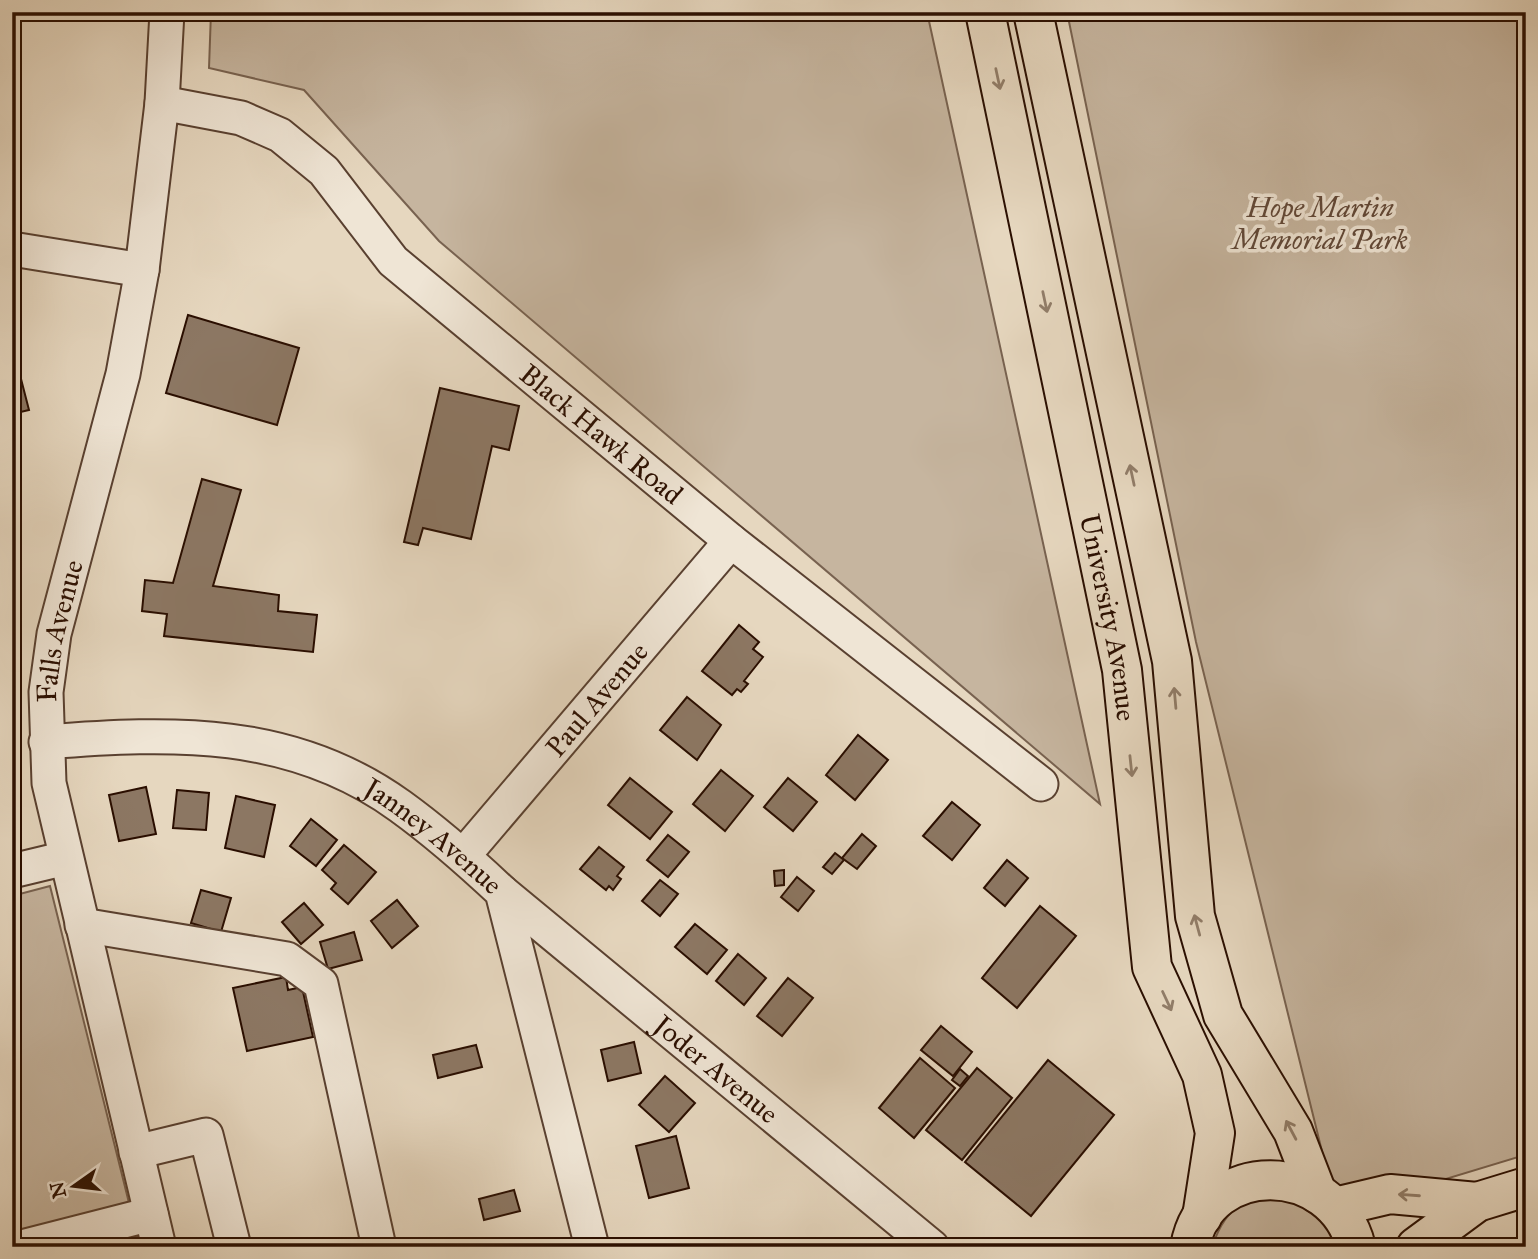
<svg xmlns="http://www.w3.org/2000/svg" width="1538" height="1259" viewBox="0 0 1538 1259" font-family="'IM FELL Great Primer',serif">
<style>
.green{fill:#c6b59f;stroke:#786250;stroke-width:2}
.building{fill:#8c7763;stroke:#2a0e00;stroke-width:2}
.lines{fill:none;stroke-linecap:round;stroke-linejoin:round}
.minor-casing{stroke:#594030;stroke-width:37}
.major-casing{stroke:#2a0e00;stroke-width:42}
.minor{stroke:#efe5d5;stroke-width:33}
.major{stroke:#e6d7bf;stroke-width:38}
.oneway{stroke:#917d69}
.labels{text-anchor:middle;stroke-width:7;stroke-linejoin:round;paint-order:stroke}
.park-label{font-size:28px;font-style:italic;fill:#614838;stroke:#efe5d5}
.street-label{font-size:28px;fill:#2a0e00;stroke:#efe5d5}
</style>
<rect width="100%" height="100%" fill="#e6d7bf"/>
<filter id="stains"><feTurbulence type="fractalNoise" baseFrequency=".00286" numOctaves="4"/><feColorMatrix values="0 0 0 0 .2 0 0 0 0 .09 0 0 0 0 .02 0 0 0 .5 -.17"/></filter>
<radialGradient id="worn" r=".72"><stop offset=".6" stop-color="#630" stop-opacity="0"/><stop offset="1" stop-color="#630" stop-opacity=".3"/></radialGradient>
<!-- green -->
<g class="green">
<path d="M211 12H927L1100 804 439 241 304 90 209 68Z"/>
<path d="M1067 12H1526V1162L1518 1157 1337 1212 1196 642Z"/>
<path d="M50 886 140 1247H12V896Z"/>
<path d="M1300 1195 1347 1247H1212C1229 1196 1253 1197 1300 1195Z"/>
</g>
<!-- building -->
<g class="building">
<path d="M188 315 299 348 277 425 166 393Z"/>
<path d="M12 344 29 410 12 414Z"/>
<path d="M440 388 519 406 509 450 492 446 471 539 423 528 418 545 404 542Z"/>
<path d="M202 479 241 490 213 586 279 595 278 611 317 615 313 652 164 636 167 614 142 611 145 580 173 583Z"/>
<path d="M739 625 759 642 753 649 763 657 744 681 748 684 741 692 737 689 732 695 702 671Z"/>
<path d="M687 697 721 725 697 760 660 730Z"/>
<path d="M858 735 888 760 855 800 826 775Z"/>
<path d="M721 770 753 796 725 831 693 804Z"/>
<path d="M630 778 672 812 650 839 608 805Z"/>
<path d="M788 778 817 802 793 831 764 807Z"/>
<path d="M146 787 156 834 119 841 109 795Z"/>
<path d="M177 790 209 793 206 830 173 828Z"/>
<path d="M236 796 275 805 264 857 225 848Z"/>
<path d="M952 802 980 825 952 860 923 836Z"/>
<path d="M311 819 337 840 316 866 290 846Z"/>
<path d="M862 834 876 846 857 869 842 858Z"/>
<path d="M668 835 689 852 668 877 647 860Z"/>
<path d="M344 845 376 872 348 904 331 889 336 883 322 870Z"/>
<path d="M599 847 624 867 617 876 621 879 613 890 609 886 606 890 580 869Z"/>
<path d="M835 853 844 860 832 874 823 867Z"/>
<path d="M1007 860 1028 878 1005 906 984 888Z"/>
<path d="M784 870V885L775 886 774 871Z"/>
<path d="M797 877 814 891 798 911 781 897Z"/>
<path d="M660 880 678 894 660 916 642 901Z"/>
<path d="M201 890 231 898 221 932 191 923Z"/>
<path d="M397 900 418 926 392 948 371 921Z"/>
<path d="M304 903 323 925 301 944 282 922Z"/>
<path d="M1040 906 1076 936 1017 1008 982 978Z"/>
<path d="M695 924 727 950 707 974 675 947Z"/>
<path d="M354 932 362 960 328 969 320 942Z"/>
<path d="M738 954 766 978 744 1005 716 981Z"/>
<path d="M286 977 288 990 302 987 313 1037 247 1051 233 988Z"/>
<path d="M788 978 813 998 782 1036 757 1016Z"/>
<path d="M941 1026 972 1052 953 1076 921 1050Z"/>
<path d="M634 1042 641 1073 608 1081 601 1050Z"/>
<path d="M476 1045 482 1067 438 1078 433 1055Z"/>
<path d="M920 1058 955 1088 914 1138 879 1108Z"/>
<path d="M1048 1060 1114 1115 1031 1216 965 1162Z"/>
<path d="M977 1068 1012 1098 962 1160 926 1130Z"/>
<path d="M960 1069 968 1076 960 1086 952 1080Z"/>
<path d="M665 1076 695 1103 669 1132 639 1105Z"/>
<path d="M676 1136 689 1188 649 1198 636 1146Z"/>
<path d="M514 1190 520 1211 484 1220 479 1199Z"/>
</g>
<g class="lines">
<!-- minor casing -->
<g class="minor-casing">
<g id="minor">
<path id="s1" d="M162 103 241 118 280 135 324 171 393 261 731 541 1041 784"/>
<path d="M12 249 142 270"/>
<path id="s2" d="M46 742C172 732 292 728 400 806 436 832 470 862 502 892L592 1247"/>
<path id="s3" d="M463 856 731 541"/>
<path d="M12 871 66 858"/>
<path id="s4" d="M502 892 932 1247"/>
<path d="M82 925 287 959 321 984 379 1247"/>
<path d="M136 1152 206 1135 234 1247"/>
<path d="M22 1247 151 1214"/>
<path id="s5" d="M159 1247 49 783 46 692 54 634 123 374 142 270 162 103 167 12"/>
</g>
</g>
<!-- major casing -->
<g class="major-casing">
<g id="major">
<path id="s6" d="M985 12 1122 670 1152 967 1202 1075 1215 1133 1202 1217"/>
<path d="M1033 12 1172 661 1195 916 1223 1015 1293 1131 1317 1193"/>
<path d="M1335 1207 1390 1194 1477 1202"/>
<path d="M1190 1247C1206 1157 1334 1159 1356 1247"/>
<path d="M1416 1247 1477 1202 1526 1187"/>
</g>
</g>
<!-- minor -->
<use href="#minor" class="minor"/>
<!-- major -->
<use href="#major" class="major"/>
</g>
<!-- one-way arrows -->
<defs><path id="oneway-shaft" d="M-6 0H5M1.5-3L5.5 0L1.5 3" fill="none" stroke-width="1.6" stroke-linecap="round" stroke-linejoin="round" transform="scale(1.75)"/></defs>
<g class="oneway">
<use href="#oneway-shaft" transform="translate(998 79) rotate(78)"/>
<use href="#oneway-shaft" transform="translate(1045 302) rotate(78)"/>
<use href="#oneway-shaft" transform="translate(1132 475) rotate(-102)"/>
<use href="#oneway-shaft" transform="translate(1175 698) rotate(-95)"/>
<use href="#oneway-shaft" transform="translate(1131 766) rotate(84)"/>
<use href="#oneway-shaft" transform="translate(1197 925) rotate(-105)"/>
<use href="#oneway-shaft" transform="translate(1167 1001) rotate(65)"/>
<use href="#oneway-shaft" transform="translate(1291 1130) rotate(-118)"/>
<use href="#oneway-shaft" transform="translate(1409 1195) rotate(-176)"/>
</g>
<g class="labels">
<!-- park labels -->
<g class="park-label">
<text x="1320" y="217">Hope Martin<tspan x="1320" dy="32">Memorial Park</tspan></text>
</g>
<!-- street labels -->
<g class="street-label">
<text dy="10" stroke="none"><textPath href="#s1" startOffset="564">Black Hawk Road</textPath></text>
<text dy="10" stroke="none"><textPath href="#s6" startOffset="618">University Avenue</textPath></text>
<text dy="10" stroke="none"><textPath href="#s5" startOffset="630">Falls Avenue</textPath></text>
<text dy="10" stroke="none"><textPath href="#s3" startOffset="206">Paul Avenue</textPath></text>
<text dy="10" stroke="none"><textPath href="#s2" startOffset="413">Janney Avenue</textPath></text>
<text dy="10" stroke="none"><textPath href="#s4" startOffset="278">Joder Avenue</textPath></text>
</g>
</g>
<!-- margin -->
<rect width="1538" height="1259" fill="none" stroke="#e6d7bf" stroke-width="42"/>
<rect x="14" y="14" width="1510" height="1231" fill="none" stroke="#2a0e00" stroke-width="3.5"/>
<rect x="21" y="21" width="1496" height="1217" fill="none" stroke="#2a0e00" stroke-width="2"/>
<!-- north arrow -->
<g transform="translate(74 1186) rotate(256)" stroke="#efe5d5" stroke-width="5" paint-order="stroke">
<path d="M0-5L12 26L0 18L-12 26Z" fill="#2a0e00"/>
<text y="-10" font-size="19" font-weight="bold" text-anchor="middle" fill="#2a0e00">N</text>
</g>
<rect width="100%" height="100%" filter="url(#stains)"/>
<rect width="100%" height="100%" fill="url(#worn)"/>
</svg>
